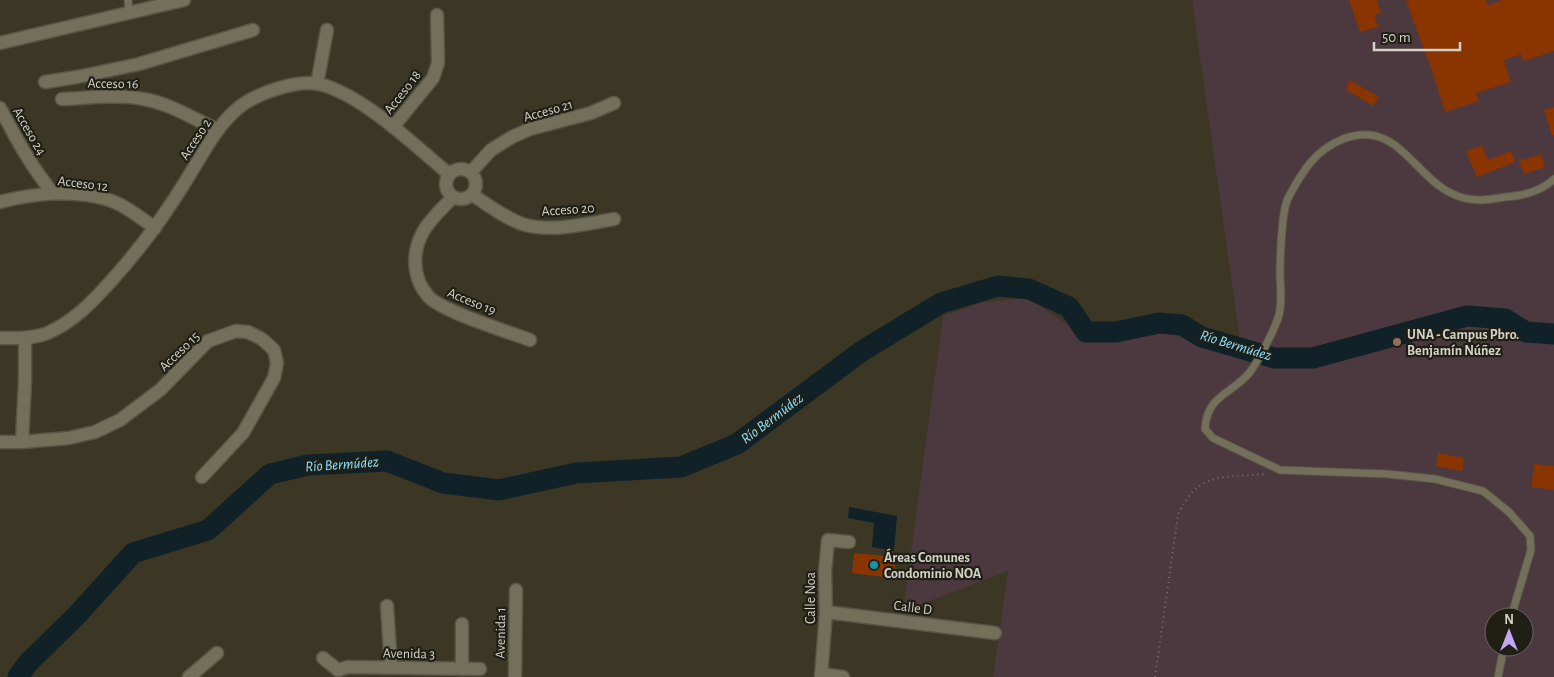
<svg xmlns="http://www.w3.org/2000/svg" width="1554" height="677" viewBox="0 0 1554 677" font-family="'Alegreya Sans',sans-serif">
<style>
.education{fill:#4c383f;fill-rule:evenodd}
.water{fill:#102228}
.lines{fill:none;stroke-linecap:round;stroke-linejoin:round}
.river{stroke:#102228;stroke-width:21}
.building{fill:#8a3400}
.lane-casing{stroke:#575544;stroke-width:9}
.street-casing{stroke:#575544;stroke-width:15}
.path{stroke:#797666;stroke-width:2;stroke-dasharray:1 4;stroke-linecap:butt}
.lane{stroke:#736f5a;stroke-width:7}
.street{stroke:#736f5a;stroke-width:12}
.education-dot{fill:#8d6e63;stroke:#201f16;stroke-width:2}
.culture-dot{fill:#0f9aa8;stroke:#201f16;stroke-width:2}
.labels{text-anchor:middle;stroke-width:4.5;stroke-linejoin:round;paint-order:stroke}
.street-label{font-size:14px;fill:#d4d2c6;stroke:#201f16}
.poi-label{font-size:14px;font-weight:bold;fill:#d4d2c6;stroke:#201f16;text-anchor:start}
.water-label{font-size:15px;font-style:italic;fill:#86e0fe;stroke:#201f16}
</style>
<rect width="100%" height="100%" fill="#3b3724"/>
<!-- education -->
<path class="education" d="M1192 0H1554V677H993L1008 571 903 611 943 316 984 302 1028 298 1085 337H1114L1160 328 1180 331 1201 346 1242 355ZM1494 617H1524V647H1494Z"/>
<!-- water -->
<path class="water" d="M849 507 897 516 894 551 872 547 874 523 848 518Z"/>
<g class="lines">
<!-- river -->
<path class="river" d="M18 677 27 664 77 615 133 553 208 530 270 474 308 465 387 461 443 483 499 490 576 473 681 467 737 444 862 351 941 303 998 286 1029 289 1069 307 1086 332H1116L1159 323 1182 325 1202 337 1274 358H1313L1467 316 1505 319 1526 332 1554 334"/>
</g>
<!-- building -->
<g class="building">
<path d="M1349 0H1377L1381 13 1374 15 1378 27 1360 32Z"/>
<path d="M1406 0H1486L1488 5 1502 0H1554V51L1523 61 1521 54 1504 60 1511 82 1476 93 1479 101 1445 112 1429 61H1428Z"/>
<path d="M1350 80 1379 97 1373 106 1345 89Z"/>
<path d="M1554 107V135H1552L1544 110Z"/>
<path d="M1482 145 1488 160 1511 151 1515 162 1477 177 1466 151Z"/>
<path d="M1541 154 1545 167 1524 174 1519 161Z"/>
<path d="M1438 453 1464 458 1462 471 1436 466Z"/>
<path d="M1534 464 1554 466V490L1531 487Z"/>
<path d="M854 553 896 557 893 578 852 573Z"/>
</g>
<g class="lines">
<!-- lane casing -->
<g class="lane-casing">
<g id="lane">
<path d="M128 0 129 14"/>
<path d="M1511 617 1531 550 1530 536 1509 512 1483 491 1435 479 1387 474 1280 470 1213 438 1205 429C1207 394 1233 394 1250 372 1259 360 1275 329 1279 315 1282 303 1281 289 1280 277 1280 258 1281 239 1283 220 1284 213 1285 205 1288 198 1302 172 1315 150 1343 139 1402 117 1415 186 1464 198 1478 202 1492 199 1506 197 1522 196 1542 191 1554 179"/>
<path d="M1498 677 1504 647"/>
</g>
</g>
<!-- street casing -->
<g class="street-casing">
<g id="street">
<path d="M0 43 184 0"/>
<path d="M45 82 77 77 139 64 253 30"/>
<path d="M317 84 327 30"/>
<path d="M62 99C88 98 117 94 143 99 169 103 194 119 218 130"/>
<path d="M0 108C16 138 31 167 53 193"/>
<path d="M393 127 433 78 438 63 437 15"/>
<circle cx="461" cy="184" r="15"/>
<path d="M471 172 491 150 512 137 530 129 591 113 614 103"/>
<path d="M473 195C489 206 504 217 522 224 549 233 587 224 614 219"/>
<path d="M453 197C443 208 430 219 423 232 412 252 412 278 428 296 440 311 509 332 530 340"/>
<path d="M0 202C34 193 78 189 112 201 128 207 142 219 155 228"/>
<path d="M0 338C15 338 31 339 45 334 73 323 93 301 112 280 141 248 165 215 187 179 202 155 216 127 237 109 254 94 297 79 319 84 362 94 415 146 449 174"/>
<path d="M0 442H22L69 438 95 432 120 420 160 390 208 341 236 331 248 332 262 339 274 350 277 363 274 378 243 433 202 477"/>
<path d="M22 442 25 380V338"/>
<path d="M387 606 391 667"/>
<path d="M826 612 995 633"/>
<path d="M462 624V669"/>
<path d="M323 658 338 670"/>
<path d="M338 670 348 667 480 669"/>
<path d="M821 674 843 677"/>
<path d="M189 677 217 653"/>
<path d="M515 677 516 590"/>
<path d="M821 677 826 612 825 572 828 540 849 542"/>
</g>
</g>
<!-- path -->
<path class="path" d="M1155 677 1178 515C1198 471 1222 478 1264 474"/>
<!-- lane -->
<use href="#lane" class="lane"/>
<!-- street -->
<use href="#street" class="street"/>
</g>
<!-- markers -->
<circle class="education-dot" cx="1397" cy="342" r="5"/>
<circle class="culture-dot" cx="874" cy="565" r="5"/>
<g class="labels">
<!-- street labels -->
<g class="street-label">
<text transform="translate(113 83) rotate(1)" y="5">Acceso 16</text>
<text transform="translate(402 92) rotate(-52)" y="5">Acceso 18</text>
<text transform="translate(548 110) rotate(-16)" y="5">Acceso 21</text>
<text transform="translate(30 131) rotate(60)" y="5">Acceso 24</text>
<text transform="translate(195 139) rotate(-57)" y="5">Acceso 2</text>
<text transform="translate(83 183) rotate(7)" y="5">Acceso 12</text>
<text transform="translate(568 209) rotate(-4)" y="5">Acceso 20</text>
<text transform="translate(472 301) rotate(22)" y="5">Acceso 19</text>
<text transform="translate(179 351) rotate(-44)" y="5">Acceso 15</text>
<text transform="translate(810 598) rotate(-90)" y="5">Calle Noa</text>
<text transform="translate(913 607) rotate(7)" y="5">Calle D</text>
<text transform="translate(500 633) rotate(-89)" y="5">Avenida 1</text>
<text transform="translate(409 653) rotate(1)" y="5">Avenida 3</text>
</g>
<!-- poi labels -->
<g class="poi-label">
<text x="1407" y="339">UNA - Campus Pbro.<tspan x="1407" dy="16">Benjamín Núñez</tspan></text>
<text x="884" y="562">Áreas Comunes<tspan x="884" dy="16">Condominio NOA</tspan></text>
</g>
<!-- water labels -->
<g class="water-label">
<text transform="translate(1236 345) rotate(17)" y="5">Río Bermúdez</text>
<text transform="translate(772 418) rotate(-37)" y="5">Río Bermúdez</text>
<text transform="translate(342 464) rotate(-4)" y="5">Río Bermúdez</text>
</g>
</g>
<!-- north arrow -->
<g transform="translate(1509 632)"><circle r="24" fill="#201f16" stroke="#68675c"/>
<path d="M0-4L9 19L0 12L-9 19Z" fill="#c4a7f1"/>
<text y="-8" font-size="14" font-weight="bold" text-anchor="middle" fill="#d4d2c6">N</text>
</g>
<!-- scale -->
<path d="M1374 42v8h86v-8" fill="none" stroke="#d4d2c6" stroke-width="2.5"/>
<text x="1382" y="42" font-size="15" fill="#d4d2c6" stroke="#201f16" stroke-width="4" paint-order="stroke">50 m</text>
</svg>
